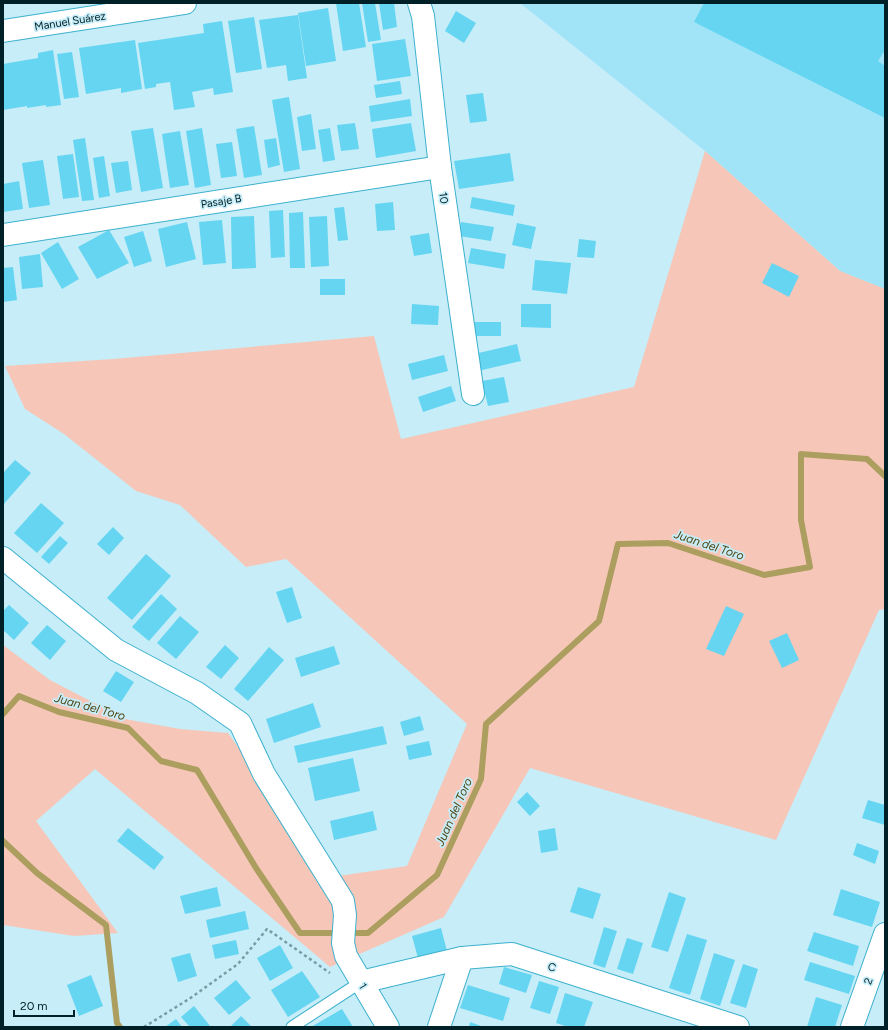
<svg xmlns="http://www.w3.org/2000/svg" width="888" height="1030" viewBox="0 0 888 1030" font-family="Figtree,sans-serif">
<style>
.built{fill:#a2e4f7}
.green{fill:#f6c7b9}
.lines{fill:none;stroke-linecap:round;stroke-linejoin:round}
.stream{stroke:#ac9e5e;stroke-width:6}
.building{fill:#66d5f1}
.lane-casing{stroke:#3db1cd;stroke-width:13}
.street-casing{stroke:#3db1cd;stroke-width:24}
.path{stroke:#779ca5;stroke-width:2.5;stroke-dasharray:3 3;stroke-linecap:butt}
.lane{stroke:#fff;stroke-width:11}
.street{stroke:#fff;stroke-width:22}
.labels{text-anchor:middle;stroke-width:3.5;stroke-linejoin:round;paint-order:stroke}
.street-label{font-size:11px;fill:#002028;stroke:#c6edf8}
.water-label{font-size:12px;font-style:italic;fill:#514614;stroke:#c6edf8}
</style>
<rect width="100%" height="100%" fill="#c6edf8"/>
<!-- built -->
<path class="built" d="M520 3H885V289L840 271 705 151Z"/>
<!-- green -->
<path class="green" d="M705 151 840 271 885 289V609L879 610 776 840 530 768 444 917 330 967 95 769 36 821 118 933 74 936 3 925V645L50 680 125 719 180 729 228 733 331 877 407 866 467 724 286 559 246 567 180 505 136 491 64 434 25 409 5 366 113 359 374 336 401 439 634 387Z"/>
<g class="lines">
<!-- stream -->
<g class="stream">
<path d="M3 714 19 696 59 712 128 728 161 761 197 770 256 868 300 933H368L437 875 481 779 486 724 599 621 618 544 668 543 764 575 810 567 801 520V454L867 459 885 476"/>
<path d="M3 841 37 873 106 925 117 1023 120 1027"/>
</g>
</g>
<!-- building -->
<g class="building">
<path d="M336 3H359L366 47 343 51Z"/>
<path d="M362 3H375L381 40 368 42Z"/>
<path d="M379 3H394L397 27 383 30Z"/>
<path d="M704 3H885V50L878 61 885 66V118L694 22Z"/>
<path d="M328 8 336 61 306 66 298 13Z"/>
<path d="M456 11 476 23 464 43 445 31Z"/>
<path d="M298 15 307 78 288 81 286 65 267 68 259 20Z"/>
<path d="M254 17 262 69 236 73 228 21Z"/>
<path d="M222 21 233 92 214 95 213 88 192 92 195 107 174 110 170 82 156 84V87L145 89 138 43 204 33 203 24Z"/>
<path d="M405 39 411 76 377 81 372 44Z"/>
<path d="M135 40 142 89 121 93V88L86 94 79 48Z"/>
<path d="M53 50 61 105 46 107V105L27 108V106L3 110V64L38 58V53Z"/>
<path d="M72 52 79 97 64 99 57 54Z"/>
<path d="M400 81 402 94 376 98 374 85Z"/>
<path d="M483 93 487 121 470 123 466 95Z"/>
<path d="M289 97 300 169 284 172 272 100Z"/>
<path d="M410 99 412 116 371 122 369 106Z"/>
<path d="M311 114 316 149 302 151 297 117Z"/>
<path d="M355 123 359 149 341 151 337 125Z"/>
<path d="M411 123 416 151 376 158 372 129Z"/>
<path d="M254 126 262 175 244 178 236 129Z"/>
<path d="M153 128 163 188 141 192 131 131Z"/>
<path d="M202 128 211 185 195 188 186 131Z"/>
<path d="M330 128 335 160 323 162 318 130Z"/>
<path d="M180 131 189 185 170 188 162 134Z"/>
<path d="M85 138 94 200 82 201 73 140Z"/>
<path d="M276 138 280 165 268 168 264 140Z"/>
<path d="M232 142 237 176 221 178 216 144Z"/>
<path d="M510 153 514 181 459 189 454 161Z"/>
<path d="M73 154 79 197 63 199 57 156Z"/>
<path d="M104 156 110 196 99 198 93 158Z"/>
<path d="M43 160 50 205 29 208 22 163Z"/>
<path d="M128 161 132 190 116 193 111 163Z"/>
<path d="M19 181 23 209 3 212V184Z"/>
<path d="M472 197 515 205 513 216 470 208Z"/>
<path d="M393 202 395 230 377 231 375 204Z"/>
<path d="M344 207 348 240 338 241 334 208Z"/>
<path d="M283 210 285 257 271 258 269 211Z"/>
<path d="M303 212 305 268H290L289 213Z"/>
<path d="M254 216 256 268 232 269 231 217Z"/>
<path d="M327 216 329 266 311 267 309 217Z"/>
<path d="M222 220 226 263 203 265 199 222Z"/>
<path d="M187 222 196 259 166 267 158 229Z"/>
<path d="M461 222 494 227 491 241 459 236Z"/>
<path d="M517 223 536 227 531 249 512 245Z"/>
<path d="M109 230 129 263 97 279 78 247Z"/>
<path d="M143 231 152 261 134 267 124 237Z"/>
<path d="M429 233 432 253 414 256 410 236Z"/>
<path d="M579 239 596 241 594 258 577 257Z"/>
<path d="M58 242 79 279 62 289 41 253Z"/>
<path d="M471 248 506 254 504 269 468 263Z"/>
<path d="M40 254 43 287 22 289 19 257Z"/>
<path d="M535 260 571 263 567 294 532 290Z"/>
<path d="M772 263 799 276 789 297 762 283Z"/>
<path d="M13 267 17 300 3 302V268Z"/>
<rect x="320" y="279" width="25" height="16"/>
<path d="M412 304 439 306 438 325 411 324Z"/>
<path d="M521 304H551V328L521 327Z"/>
<rect x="472" y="322" width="29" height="14"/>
<path d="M517 344 521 361 478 371 474 354Z"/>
<path d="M444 355 448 371 412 380 408 364Z"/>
<path d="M504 377 509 402 488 406 482 381Z"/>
<path d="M451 386 456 401 423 412 418 397Z"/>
<path d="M15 460 31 473 3 505V473Z"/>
<path d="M41 503 64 523 37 553 14 533Z"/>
<path d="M113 527 124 538 109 555 97 544Z"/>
<path d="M60 536 68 543 49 564 41 557Z"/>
<path d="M146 554 171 576 132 620 107 598Z"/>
<path d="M292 587 302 618 287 623 276 592Z"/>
<path d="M161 594 177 609 149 641 132 627Z"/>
<path d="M9 605 29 623 14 640 3 630V611Z"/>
<path d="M726 606 744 614 724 656 706 649Z"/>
<path d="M180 616 199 632 176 659 157 643Z"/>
<path d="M47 625 66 641 50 660 31 643Z"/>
<path d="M787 633 799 660 782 668 769 641Z"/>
<path d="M225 645 239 658 221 679 206 667Z"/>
<path d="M334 646 340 664 301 677 295 658Z"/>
<path d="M269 647 284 660 248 701 234 689Z"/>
<path d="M116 671 134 682 121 702 103 691Z"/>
<path d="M313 703 321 727 274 743 266 719Z"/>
<path d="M420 716 424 730 404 736 400 722Z"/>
<path d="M383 726 387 744 298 763 294 746Z"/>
<path d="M429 741 432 755 409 760 406 746Z"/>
<path d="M353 758 360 791 315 801 308 768Z"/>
<path d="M527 792 540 806 530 816 517 802Z"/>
<path d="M868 800 885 805V825L862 818Z"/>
<path d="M373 811 377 830 334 840 330 821Z"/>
<path d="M128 828 164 857 154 870 117 841Z"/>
<path d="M555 828 558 850 541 853 538 831Z"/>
<path d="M857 843 879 851 875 864 853 855Z"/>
<path d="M217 887 221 906 185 914 180 896Z"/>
<path d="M578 887 601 894 593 919 570 912Z"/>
<path d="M841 889 880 902 872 927 833 915Z"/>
<path d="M669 892 686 898 668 952 651 947Z"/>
<path d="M245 911 249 929 210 938 206 920Z"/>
<path d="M604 927 617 931 605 968 593 964Z"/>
<path d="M441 928 447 951 418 958 412 936Z"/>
<path d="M814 932 859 946 853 966 807 951Z"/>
<path d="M687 934 707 940 690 995 669 988Z"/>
<path d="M627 938 643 943 633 974 617 969Z"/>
<path d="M236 940 239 954 215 959 212 945Z"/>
<path d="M280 945 293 968 270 981 257 958Z"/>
<path d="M190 953 197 976 178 982 171 958Z"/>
<path d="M714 953 735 960 720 1006 700 999Z"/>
<path d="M810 962 855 976 849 994 804 980Z"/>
<path d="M743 964 758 969 746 1008 730 1003Z"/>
<path d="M504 967 532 975 526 993 499 984Z"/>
<path d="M302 971 320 997 288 1017 271 990Z"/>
<path d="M91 975 103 1006 79 1016 67 985Z"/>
<path d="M236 980 251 998 229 1015 214 998Z"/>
<path d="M539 981 559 987 550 1014 530 1008Z"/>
<path d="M468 985 510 998 503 1021 460 1008Z"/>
<path d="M565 993 593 1002 584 1027H568L556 1023Z"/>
<path d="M816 997 842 1005 835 1027H807Z"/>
<path d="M194 1006 211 1027H190L181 1017Z"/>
<path d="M342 1009 353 1027H311Z"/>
<path d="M241 1016 252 1027H230Z"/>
<path d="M176 1019 182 1027H165Z"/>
<path d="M470 1022 484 1027H469Z"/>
</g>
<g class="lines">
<!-- lane casing -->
<g class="lane-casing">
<path id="lane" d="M292 1027 361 982"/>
</g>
<!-- street casing -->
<g class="street-casing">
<g id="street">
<path d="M419 3 423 16 440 167 473 394"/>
<path d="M3 31 185 3"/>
<path d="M3 235 440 167"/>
<path d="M3 558 116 650 197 693 240 723 264 774 343 901 345 915 343 943 346 956 388 1027"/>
<path d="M361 982 462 958 512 954 738 1027"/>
<path d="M439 1027 462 958"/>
<path d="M852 1027 885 934"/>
</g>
</g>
<!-- path -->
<path class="path" d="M144 1027 189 999 238 964 267 929 330 973"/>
<!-- lane -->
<use href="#lane" class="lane"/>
<!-- street -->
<use href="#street" class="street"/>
</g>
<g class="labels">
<!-- street labels -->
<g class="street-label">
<text transform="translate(70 21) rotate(-9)" y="4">Manuel Suárez</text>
<text transform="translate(444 198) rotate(82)" y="4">10</text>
<text transform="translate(221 201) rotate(-9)" y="4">Pasaje B</text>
<text transform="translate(552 967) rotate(18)" y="4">C</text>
<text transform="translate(868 981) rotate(-70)" y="4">2</text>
<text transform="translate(363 986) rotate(59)" y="4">1</text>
</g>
<!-- water labels -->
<g class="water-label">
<text transform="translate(709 545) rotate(18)" y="4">Juan del Toro</text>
<text transform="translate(90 707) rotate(15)" y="4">Juan del Toro</text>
<text transform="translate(454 812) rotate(-66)" y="4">Juan del Toro</text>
</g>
</g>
<!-- border -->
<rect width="888" height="1030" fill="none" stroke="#002028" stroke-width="8"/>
<!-- scale -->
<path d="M14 1010v6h60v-6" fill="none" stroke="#002028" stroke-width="2"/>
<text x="20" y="1010" font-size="12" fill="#002028" stroke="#c6edf8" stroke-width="3" paint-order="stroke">20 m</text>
</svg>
